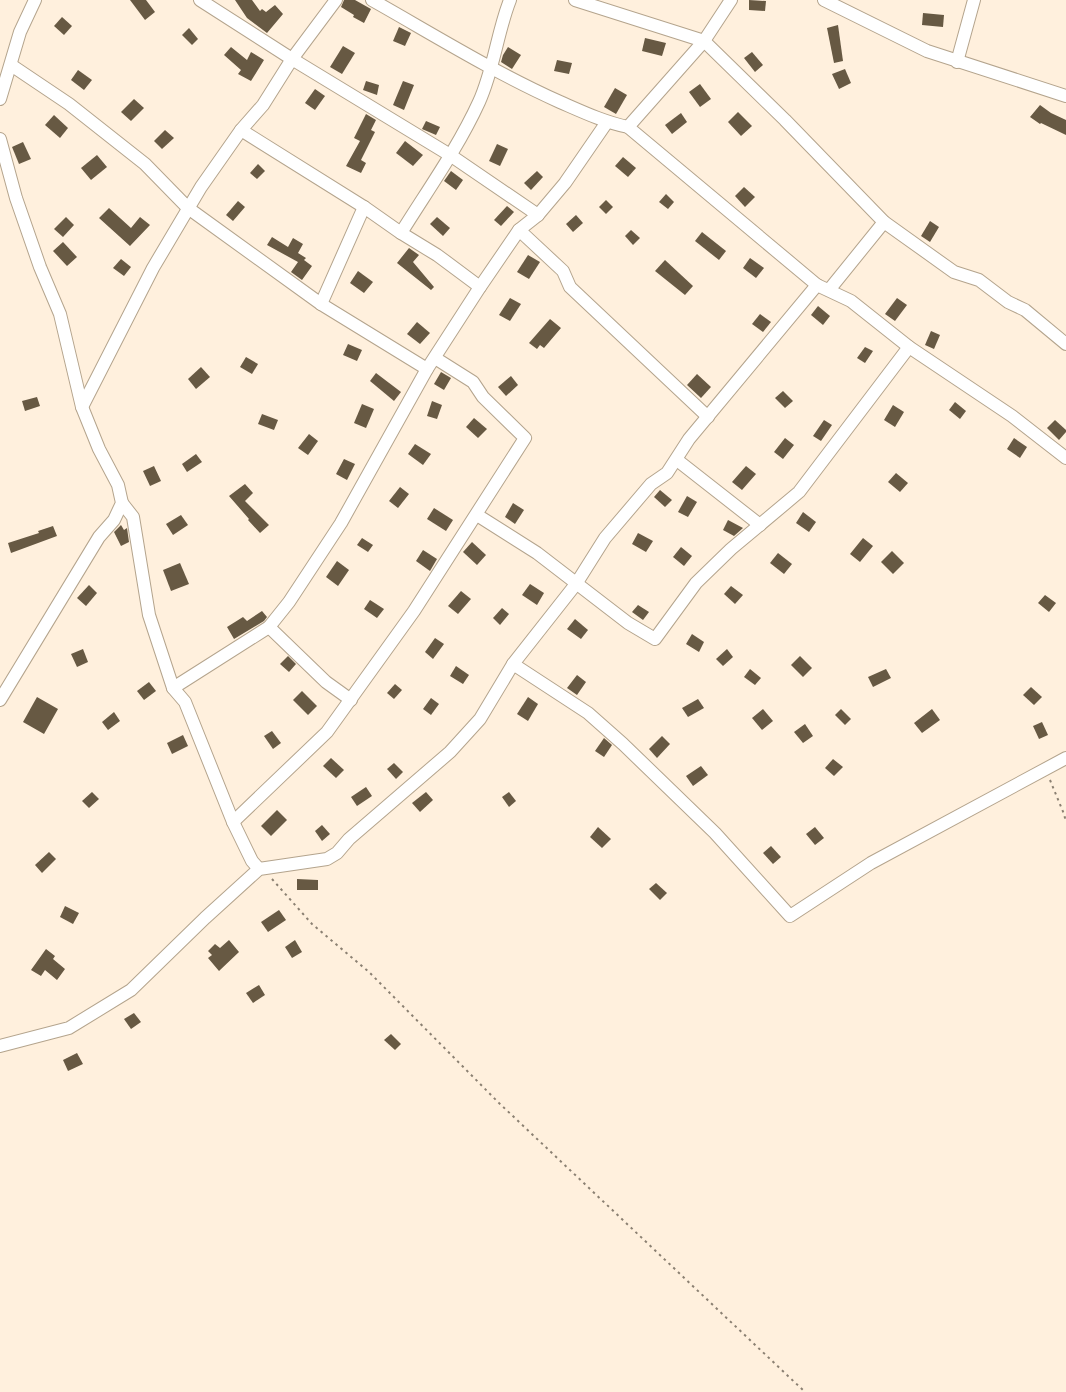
<svg xmlns="http://www.w3.org/2000/svg" width="1066" height="1392" viewBox="0 0 1066 1392" font-family="'Roboto Condensed',sans-serif">
<style>
.building{fill:#675943}
.lines{fill:none;stroke-linecap:round;stroke-linejoin:round}
.minor-casing{stroke:#b4a48d;stroke-width:14}
.path{stroke:#8b8072;stroke-width:2;stroke-dasharray:2.5 4;stroke-linecap:butt}
.minor{stroke:#fff;stroke-width:12}
</style>
<rect width="100%" height="100%" fill="#fff0dd"/>
<!-- building -->
<g class="building">
<path d="M130 0H146L155 12 145 20Z"/>
<path d="M235 0H252L260 11 262 9 266 12 275 5 283 14 267 33 247 18Z"/>
<path d="M344 0H355L371 9 364 23 353 17 354 15 341 7Z"/>
<path d="M749 0 766 1 765 11 749 10Z"/>
<path d="M923 13 944 15 943 27 922 25Z"/>
<path d="M62 17 72 26 64 35 54 26Z"/>
<path d="M838 25 843 61 834 63 827 28Z"/>
<path d="M399 27 411 33 405 46 393 41Z"/>
<path d="M189 28 198 39 192 45 182 35Z"/>
<path d="M645 38 666 43 662 56 642 51Z"/>
<path d="M343 46 355 53 342 74 330 67Z"/>
<path d="M231 47 247 60 251 52 264 60 251 81 238 74 241 70 224 55Z"/>
<path d="M508 47 521 55 512 69 501 62 503 55Z"/>
<path d="M752 52 763 65 755 72 744 58Z"/>
<path d="M557 60 572 63 569 74 554 71Z"/>
<path d="M845 69 851 83 839 89 832 74Z"/>
<path d="M78 70 92 80 84 90 71 80Z"/>
<path d="M366 81 379 85 377 95 363 90Z"/>
<path d="M403 81 414 85 404 110 393 105Z"/>
<path d="M700 84 711 99 700 107 689 92Z"/>
<path d="M615 88 627 95 616 114 604 107Z"/>
<path d="M315 89 325 96 315 110 305 103Z"/>
<path d="M134 99 144 108 131 121 121 112Z"/>
<path d="M1040 105 1051 113 1066 120V135L1041 123 1040 124 1030 117Z"/>
<path d="M738 112 752 126 741 136 728 122Z"/>
<path d="M681 113 687 122 672 134 665 125Z"/>
<path d="M366 114 376 120 371 130 375 132 361 160 366 163 361 173 346 166 360 141 354 138Z"/>
<path d="M54 115 68 128 60 138 45 125Z"/>
<path d="M426 121 440 127 436 135 422 129Z"/>
<path d="M165 130 174 138 162 149 154 141Z"/>
<path d="M405 141 423 155 413 166 396 153Z"/>
<path d="M23 142 31 159 19 164 12 147Z"/>
<path d="M497 144 508 149 500 166 489 161Z"/>
<path d="M97 155 107 167 91 180 81 168Z"/>
<path d="M623 157 636 168 628 177 615 166Z"/>
<path d="M258 164 265 171 257 179 250 173Z"/>
<path d="M451 171 463 180 456 190 444 181Z"/>
<path d="M537 171 543 177 531 190 524 183Z"/>
<path d="M744 187 755 197 745 207 735 196Z"/>
<path d="M666 194 674 202 668 209 659 202Z"/>
<path d="M606 200 613 207 606 214 599 207Z"/>
<path d="M238 201 245 207 233 221 226 215Z"/>
<path d="M507 206 514 212 501 226 494 220Z"/>
<path d="M109 208 131 228 140 217 150 225 130 246 99 218Z"/>
<path d="M576 215 583 223 573 232 566 224Z"/>
<path d="M66 217 74 225 63 237 54 229Z"/>
<path d="M437 217 450 228 443 236 430 224Z"/>
<path d="M930 221 939 227 930 242 921 236Z"/>
<path d="M631 230 640 238 633 245 625 236Z"/>
<path d="M702 232 726 251 719 260 695 241Z"/>
<path d="M272 237 288 247 293 238 303 244 298 253 306 258 304 260 312 266 302 280 291 272 298 262 267 245Z"/>
<path d="M63 242 77 257 67 266 53 251Z"/>
<path d="M409 248 419 255 413 262 434 287 431 290 397 263Z"/>
<path d="M528 255 540 262 529 279 517 272Z"/>
<path d="M750 258 764 268 756 278 743 268Z"/>
<path d="M121 259 131 267 124 276 113 268Z"/>
<path d="M665 260 693 286 685 295 655 271Z"/>
<path d="M358 271 373 282 364 293 350 283Z"/>
<path d="M510 298 521 304 510 321 499 315Z"/>
<path d="M897 298 907 305 895 321 885 314Z"/>
<path d="M818 306 830 316 823 325 811 315Z"/>
<path d="M760 314 771 322 763 332 752 324Z"/>
<path d="M550 319 561 328 544 348 540 345 537 349 529 343Z"/>
<path d="M417 322 430 333 420 344 407 334Z"/>
<path d="M931 331 940 335 934 349 925 345Z"/>
<path d="M348 344 362 350 357 361 343 355Z"/>
<path d="M865 347 873 351 865 363 857 358Z"/>
<path d="M246 357 258 364 252 374 240 367Z"/>
<path d="M201 367 210 377 196 389 188 379Z"/>
<path d="M441 372 451 378 444 390 434 384Z"/>
<path d="M376 373 401 392 394 401 370 381Z"/>
<path d="M697 374 711 387 701 398 687 385Z"/>
<path d="M511 376 518 385 506 396 498 387Z"/>
<path d="M783 391 793 401 785 408 775 398Z"/>
<path d="M37 397 40 406 25 411 22 401Z"/>
<path d="M432 401 442 405 437 419 427 416Z"/>
<path d="M955 402 966 411 960 419 949 410Z"/>
<path d="M362 404 374 409 366 428 354 423Z"/>
<path d="M893 405 904 412 895 427 884 420Z"/>
<path d="M262 414 278 420 274 430 258 424Z"/>
<path d="M474 418 487 429 478 438 466 427Z"/>
<path d="M824 420 832 425 821 441 813 436Z"/>
<path d="M1055 420 1066 430V432L1059 440 1047 428Z"/>
<path d="M309 434 318 441 308 455 298 448Z"/>
<path d="M785 438 794 445 783 459 774 452Z"/>
<path d="M1014 438 1027 447 1020 458 1007 449Z"/>
<path d="M415 444 431 454 423 465 408 454Z"/>
<path d="M196 454 202 462 187 472 182 464Z"/>
<path d="M344 459 355 464 347 480 336 474Z"/>
<path d="M154 466 161 481 150 486 143 471Z"/>
<path d="M746 466 756 474 742 490 732 482Z"/>
<path d="M896 473 908 483 900 492 888 482Z"/>
<path d="M245 484 253 493 245 501 269 525 260 533 248 520 249 519 229 496Z"/>
<path d="M400 487 409 494 398 508 389 501Z"/>
<path d="M660 490 672 500 665 507 654 497Z"/>
<path d="M687 496 697 502 688 517 678 512Z"/>
<path d="M513 503 524 510 515 524 505 517Z"/>
<path d="M434 508 453 520 446 531 427 519Z"/>
<path d="M803 512 816 522 809 532 796 523Z"/>
<path d="M181 515 188 525 173 535 166 524Z"/>
<path d="M728 520 743 528 734 536 723 530Z"/>
<path d="M121 525 124 530 127 528 129 542 121 546 114 532Z"/>
<path d="M53 526 57 536 11 553 8 543 39 533 38 531Z"/>
<path d="M638 533 653 541 646 552 632 544Z"/>
<path d="M362 538 373 545 368 552 357 545Z"/>
<path d="M863 538 873 546 860 562 850 554Z"/>
<path d="M472 542 486 555 477 565 463 552Z"/>
<path d="M681 547 692 556 684 566 673 557Z"/>
<path d="M423 550 437 559 430 571 416 561Z"/>
<path d="M892 551 904 563 893 574 881 562Z"/>
<path d="M778 553 792 564 784 574 770 563Z"/>
<path d="M337 561 349 570 338 586 326 577Z"/>
<path d="M180 563 189 584 171 591 163 570Z"/>
<path d="M530 584 544 593 537 605 522 595Z"/>
<path d="M89 585 97 593 86 606 77 598Z"/>
<path d="M731 586 743 595 735 604 724 594Z"/>
<path d="M461 591 471 599 458 614 448 606Z"/>
<path d="M1045 595 1056 603 1049 612 1038 603Z"/>
<path d="M370 600 384 609 377 618 364 609Z"/>
<path d="M638 605 649 612 643 620 632 612Z"/>
<path d="M502 608 509 614 500 625 493 618Z"/>
<path d="M262 611 267 617 264 621 234 639 227 627 243 617 247 621Z"/>
<path d="M575 619 588 630 581 639 567 629Z"/>
<path d="M692 634 704 642 699 652 686 644Z"/>
<path d="M435 638 444 644 433 659 425 652Z"/>
<path d="M83 649 88 662 77 667 71 654Z"/>
<path d="M727 649 733 657 723 666 716 659Z"/>
<path d="M288 656 296 664 289 672 280 664Z"/>
<path d="M800 656 812 668 803 677 791 665Z"/>
<path d="M456 666 469 675 463 684 450 676Z"/>
<path d="M750 669 761 678 755 685 744 677Z"/>
<path d="M886 669 891 678 873 687 868 677Z"/>
<path d="M577 675 586 682 577 695 567 688Z"/>
<path d="M149 682 156 691 144 700 137 691Z"/>
<path d="M395 684 402 690 394 699 387 693Z"/>
<path d="M1031 687 1042 697 1034 705 1023 695Z"/>
<path d="M302 691 317 706 308 715 293 700Z"/>
<path d="M37 697 58 709 44 734 23 722Z"/>
<path d="M528 697 538 704 528 721 517 714Z"/>
<path d="M431 698 439 704 431 715 423 709Z"/>
<path d="M698 699 704 708 688 717 682 708Z"/>
<path d="M763 709 773 721 762 730 752 718Z"/>
<path d="M841 709 851 719 845 725 835 715Z"/>
<path d="M932 709 940 720 922 733 914 723Z"/>
<path d="M114 712 120 721 108 730 102 722Z"/>
<path d="M1042 722 1048 735 1039 739 1033 726Z"/>
<path d="M805 724 813 736 803 743 794 732Z"/>
<path d="M272 731 281 743 273 749 264 736Z"/>
<path d="M183 735 188 746 172 754 167 743Z"/>
<path d="M662 736 670 744 657 758 649 749Z"/>
<path d="M604 738 612 745 604 757 595 751Z"/>
<path d="M331 758 344 770 336 778 323 766Z"/>
<path d="M833 759 843 767 834 776 825 768Z"/>
<path d="M394 763 403 772 396 779 387 769Z"/>
<path d="M701 766 708 775 693 786 686 776Z"/>
<path d="M366 787 372 796 357 806 351 797Z"/>
<path d="M92 792 99 799 89 808 82 801Z"/>
<path d="M426 792 433 800 420 812 412 803Z"/>
<path d="M509 792 516 801 509 807 502 797Z"/>
<path d="M277 810 287 820 271 836 261 826Z"/>
<path d="M322 825 330 834 322 841 315 831Z"/>
<path d="M598 827 611 839 602 848 590 837Z"/>
<path d="M815 827 824 838 815 845 806 834Z"/>
<path d="M771 846 781 857 773 864 763 853Z"/>
<path d="M49 852 56 859 42 873 35 865Z"/>
<path d="M297 879 318 880V890H297Z"/>
<path d="M656 883 667 893 660 900 649 889Z"/>
<path d="M65 906 79 913 73 924 60 917Z"/>
<path d="M279 910 286 920 268 932 261 922Z"/>
<path d="M229 940 239 952 219 971 208 958 212 955 208 951 215 944 220 948Z"/>
<path d="M295 940 302 952 292 958 285 947Z"/>
<path d="M46 949 55 956 53 959 65 969 57 980 45 970 41 976 31 970Z"/>
<path d="M259 985 265 995 253 1003 246 993Z"/>
<path d="M134 1013 141 1022 131 1029 124 1019Z"/>
<path d="M391 1034 401 1044 395 1050 384 1040Z"/>
<path d="M77 1053 83 1064 68 1071 63 1060Z"/>
</g>
<g class="lines">
<!-- minor casing -->
<g class="minor-casing">
<g id="minor">
<path d="M200 0 292 59 450 155 538 215"/>
<path d="M372 0C434 35 495 73 560 102 583 112 604 122 628 127L817 285 851 301 909 347 1012 416 1066 458"/>
<path d="M575 0 704 41 785 120 884 222 954 272 979 280 1008 302 1025 310 1066 344"/>
<path d="M824 0 927 51 1066 96"/>
<path d="M957 62 974 0"/>
<path d="M11 65 69 104 145 164 188 208 321 304 427 369"/>
<path d="M0 99 20 32 35 0"/>
<path d="M628 127 704 41 731 0"/>
<path d="M241 130 364 207 401 233 437 255 480 287"/>
<path d="M0 139 16 198 40 267 60 314 82 407 99 449 118 485 122 503 114 520 99 537 0 700"/>
<path d="M519 230 563 271 570 287 708 417"/>
<path d="M401 233C427 191 458 148 479 102 494 69 497 33 510 0"/>
<path d="M829 290 884 222"/>
<path d="M321 304 364 207"/>
<path d="M82 407 153 268 201 187 241 130 263 105 292 59 336 0"/>
<path d="M677 460 760 525"/>
<path d="M122 503 133 517 149 615 173 688 185 702 233 822 252 861 259 869"/>
<path d="M477 515 537 553 628 623 655 639 696 583 731 549 799 492 909 347"/>
<path d="M269 627 326 682 351 700"/>
<path d="M513 664 588 713 623 744 715 833 790 916 871 863 1066 758"/>
<path d="M173 688 269 627 289 602 341 523 427 369 480 287 519 230 538 215 565 183 607 122"/>
<path d="M233 822 327 732 414 611 525 438 483 397 473 382 435 358"/>
<path d="M0 1046 69 1028 131 990 205 918 259 869 327 859 337 853 349 839 450 752 480 719 513 664 576 584 605 538 651 484 667 473 689 439 817 285"/>
</g>
</g>
<!-- path -->
<g class="path">
<path d="M1050 780 1064 814 1066 822"/>
<path d="M272 879 312 924 369 972 499 1103 805 1392"/>
</g>
<!-- minor -->
<use href="#minor" class="minor"/>
</g>
</svg>
